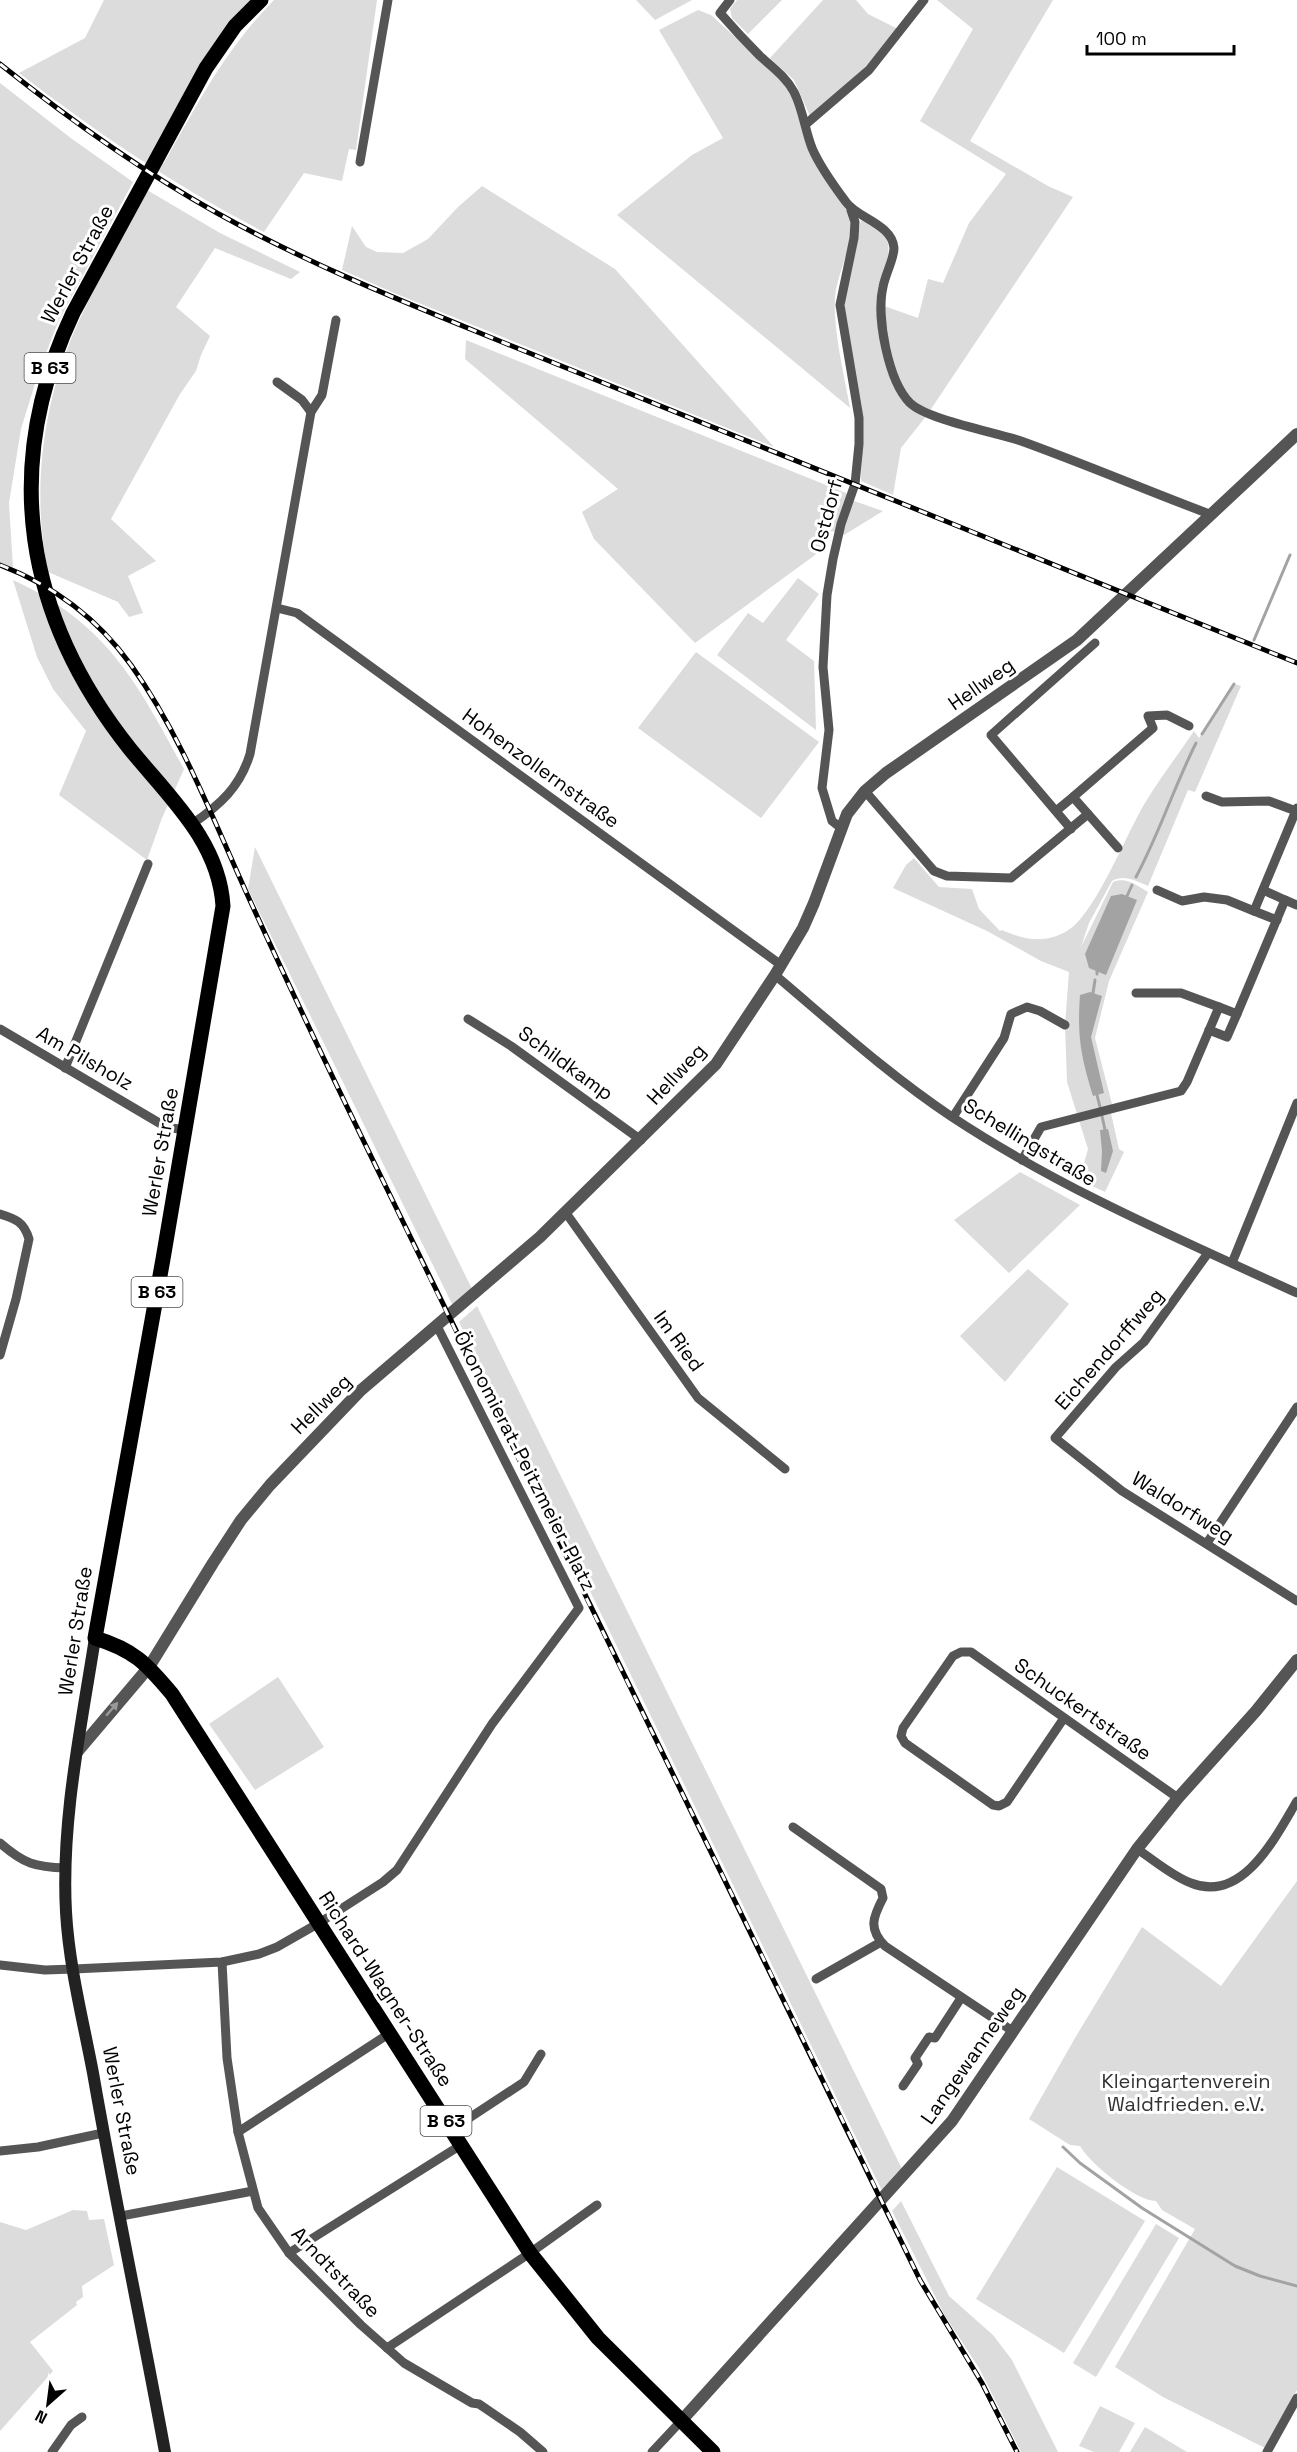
<svg xmlns="http://www.w3.org/2000/svg" width="1297" height="2452" viewBox="0 0 1297 2452" font-family="'Space Grotesk',sans-serif">
<style>
.green{fill:#dcdcdc}
.water{fill:#a3a3a3}
.lines{fill:none;stroke-linecap:round;stroke-linejoin:round}
.stream{stroke:#a3a3a3;stroke-width:3}
.minor{stroke:#555;stroke-width:9}
.tertiary{stroke:#555;stroke-width:12}
.secondary{stroke:#222;stroke-width:12}
.primary{stroke:#000;stroke-width:15}
.rail-casing{stroke:#000;stroke-width:5}
.rail{stroke:#fff;stroke-width:3;stroke-dasharray:9;stroke-linecap:butt}
.oneway{fill:#999}
.labels{text-anchor:middle;stroke-width:6;stroke-linejoin:round;paint-order:stroke}
.shield{fill:#fff;stroke:#4c4c4c;stroke-width:1.5}
.shield-label{font-size:18px;font-weight:bold;fill:#000}
.street-label{font-size:20px;fill:#000;stroke:#fff}
.park-label{font-size:20px;fill:#333;stroke:#fff}
</style>
<rect width="100%" height="100%" fill="#fff"/>
<!-- green -->
<g class="green">
<path d="M104 0H252L155 156 164 163C198 103 225 50 274 0H377L356 150 349 149 342 181 304 173 264 232C177 187 97 133 19 73L85 38Z"/>
<path d="M636 0H692L655 20Z"/>
<path d="M737 0H782L748 34 732 18 730 9Z"/>
<path d="M823 0H856L868 14 898 29 866 69 810 116 794 80 770 58Z"/>
<path d="M937 0H1053L970 141 1048 186 1073 197 927 415 901 448 893 495 861 481 862 413 848 338 844 299 861 220C870 226 886 233 888 244 891 257 881 276 879 289 875 325 886 399 924 413 920 409 913 406 909 401 887 377 882 337 884 306L918 318 928 279 943 283 969 223 1006 174 920 121 973 29Z"/>
<path d="M698 10 711 15 780 78 790 93 802 126 849 211C857 241 838 268 835 297 833 331 844 374 850 408L617 215 692 155 723 138 659 30Z"/>
<path d="M0 83 72 139 133 182 58 322 38 374 21 429 9 503 13 568 0 563Z"/>
<path d="M482 186 615 269 774 447 394 293 342 270 352 226 366 247 377 252 403 253 428 239 458 207Z"/>
<path d="M147 190 220 233 300 272 291 279 215 248 176 307 210 336 201 355 196 371 180 394 111 519 156 561 128 576 143 613 129 617 118 602 48 572C31 490 43 401 77 325 98 279 124 235 147 190Z"/>
<path d="M466 340 846 493 854 501 883 511 844 535 832 531 815 555 695 643 594 539 582 512 618 489 465 359Z"/>
<path d="M798 578 819 594 786 640 814 661 816 730 717 655 748 613 763 623Z"/>
<path d="M13 580C108 624 137 683 184 769L162 818 147 860 59 795 86 731 53 689 37 657Z"/>
<path d="M696 652 819 742 761 818 638 728Z"/>
<path d="M1234 684 1241 686 1195 792 1188 790 1148 886C1136 881 1124 874 1112 881L1089 923 1081 947 1113 882C1126 876 1138 886 1148 892L1109 981 1095 1038 1113 1108 1110 1109 1119 1149 1124 1152 1105 1192 1079 1180 1088 1149 1067 1082 1065 1025 1069 972 1041 961 987 931 893 888 906 865 914 858 939 887 972 889 979 909 1000 931 1002 930C1025 940 1044 944 1067 931 1095 915 1126 834 1145 803 1160 778 1178 755 1194 731L1199 738Z"/>
<path d="M255 847 473 1291 453 1306 248 889Z"/>
<path d="M1020 1172 1080 1205 1009 1273 954 1220Z"/>
<path d="M1028 1269 1069 1304 1005 1382 960 1336Z"/>
<path d="M477 1306 903 2171 883 2193 459 1322Z"/>
<path d="M278 1677 324 1747 255 1790 209 1724Z"/>
<path d="M1297 1881V2390L1265 2448 1163 2397 1115 2367 1195 2229 1162 2210 1156 2201C1136 2201 1090 2164 1080 2146L1070 2145 1029 2119 1075 2038 1142 1927 1221 1986Z"/>
<path d="M1057 2167 1145 2221 1064 2353 976 2299Z"/>
<path d="M901 2201 949 2296 993 2335 1012 2360 1058 2452H1021L979 2368 945 2316 892 2211Z"/>
<path d="M73 2210 87 2211 89 2220 104 2219 114 2265 82 2286 83 2297 76 2302 77 2305 30 2342 53 2371 0 2431V2222L26 2230Z"/>
<path d="M1156 2224 1179 2238 1096 2377 1073 2363Z"/>
<path d="M1100 2406 1135 2423 1119 2452H1094L1079 2446Z"/>
<path d="M1145 2427 1187 2452H1130Z"/>
</g>
<!-- water -->
<g class="water">
<path d="M1122 894 1137 900 1106 975 1089 968 1085 954 1111 896Z"/>
<path d="M1090 992 1102 996 1091 1037 1104 1093 1093 1096C1081 1056 1077 1037 1080 995Z"/>
<path d="M1108 1129 1113 1151 1106 1173 1101 1171 1102 1151 1100 1130Z"/>
</g>
<g class="lines">
<!-- stream -->
<g class="stream">
<path d="M1254 640 1290 555"/>
<path d="M1202 734 1234 684"/>
<path d="M1136 877C1159 834 1174 787 1196 743"/>
<path d="M1127 896 1132 885"/>
<path d="M1097 974V971"/>
<path d="M1093 993 1095 980"/>
<path d="M1097 1095 1100 1107"/>
<path d="M1102 1116 1105 1130"/>
<path d="M1063 2147 1080 2163 1142 2208 1235 2266 1260 2276 1297 2286"/>
</g>
<!-- minor -->
<g class="minor">
<path d="M730 0 720 13C733 28 746 42 760 56 772 67 786 77 794 92 803 110 805 130 812 148 820 167 834 186 846 202 857 218 892 224 894 248 894 259 885 275 883 287 876 316 888 381 910 403 928 420 994 432 1021 441 1085 464 1148 491 1212 515"/>
<path d="M806 124 869 70 924 0"/>
<path d="M360 162 388 0"/>
<path d="M277 382 302 400 311 412"/>
<path d="M277 608 297 613 781 965"/>
<path d="M865 791 934 871 947 876 1011 878 1088 814 1073 797 1153 728 1148 716 1167 715 1189 726"/>
<path d="M1206 796 1222 802 1269 801 1296 811"/>
<path d="M1056 811 1073 797"/>
<path d="M1088 814 1118 848"/>
<path d="M192 824C220 805 240 787 250 754L311 412 322 395 336 320"/>
<path d="M841 828 832 821 822 788 829 730 823 667 827 595 833 559 841 524 855 484 859 444V418L840 305 854 238 855 222 851 210"/>
<path d="M1071 829 991 735 1095 643"/>
<path d="M1157 890 1182 901 1204 897 1227 900 1254 911"/>
<path d="M1263 890 1285 900"/>
<path d="M1277 920 1254 911 1297 808"/>
<path d="M775 975C833 1024 889 1075 952 1117 1061 1189 1179 1239 1297 1293"/>
<path d="M1136 993H1181L1219 1007"/>
<path d="M468 1019 511 1046 641 1140"/>
<path d="M0 1029 166 1127 185 1130"/>
<path d="M1209 1030 1227 1037 1237 1014"/>
<path d="M65 1068 148 864"/>
<path d="M953 1117 1004 1038 1011 1014 1027 1007 1040 1011 1065 1025"/>
<path d="M1022 1160 1041 1127 1181 1091 1187 1082 1219 1007 1237 1014 1285 900 1297 905"/>
<path d="M566 1213 698 1398 785 1469"/>
<path d="M0 1214C16 1219 24 1222 29 1239L16 1299 0 1355"/>
<path d="M1208 1253 1144 1342 1116 1367 1055 1438 1122 1491 1297 1601"/>
<path d="M1232 1263 1297 1103"/>
<path d="M1207 1543 1297 1407"/>
<path d="M1064 1718 1007 1802 999 1806 993 1805 905 1743 901 1736 903 1728 953 1656 961 1652H971L1178 1798"/>
<path d="M793 1827 881 1889 883 1898C873 1917 868 1929 885 1946L1014 2032"/>
<path d="M0 1843C24 1864 35 1867 66 1868"/>
<path d="M1137 1849C1154 1860 1172 1876 1191 1883 1243 1904 1276 1836 1297 1801"/>
<path d="M222 1962 227 2058 238 2132 258 2208 289 2253 361 2325 404 2363 472 2403 479 2404 520 2432 543 2452"/>
<path d="M0 1965 45 1970 74 1969 222 1962 259 1954 277 1947 319 1923 383 1882 397 1870 492 1724 579 1608 437 1326"/>
<path d="M816 1979 881 1942"/>
<path d="M903 2086 918 2064 915 2058 929 2037 935 2038 961 1998"/>
<path d="M451 2130 524 2082 541 2054"/>
<path d="M238 2132 390 2033"/>
<path d="M0 2151 38 2147 103 2133"/>
<path d="M121 2216 253 2191"/>
<path d="M289 2253 461 2145"/>
<path d="M387 2348 530 2253 597 2205"/>
<path d="M52 2452 71 2425 82 2417"/>
<path d="M652 2452 682 2420"/>
<path d="M1267 2452 1297 2398"/>
</g>
<!-- tertiary -->
<g class="tertiary">
<path d="M77 1752 149 1667 213 1563 241 1520 270 1485 360 1391 540 1237 716 1064 775 975 803 928 814 903 847 814 865 791 886 773 1077 640 1297 434"/>
<path d="M682 2420 952 2121 1137 1849 1178 1798 1256 1711 1297 1660"/>
</g>
<!-- secondary -->
<path class="secondary" d="M95 1638C81 1728 61 1821 66 1912 69 1966 83 2020 93 2073 115 2200 142 2326 165 2452"/>
<!-- primary -->
<path class="primary" d="M261 0 235 26 206 68 73 313C0 468 25 617 130 749 169 797 219 841 223 906L163 1259 95 1638C134 1650 146 1663 172 1694L530 2253 598 2338 713 2452"/>
<!-- rail casing -->
<g class="rail-casing">
<g id="rail">
<path d="M0 64C69 119 140 170 217 213 310 265 409 304 507 344L1297 663"/>
<path d="M0 565C53 585 98 619 131 665 181 735 212 817 247 894 292 993 339 1091 387 1189 563 1554 744 1916 920 2280L982 2383 1017 2452"/>
</g>
</g>
<!-- rail -->
<use href="#rail" class="rail"/>
</g>
<!-- one-way arrows -->
<defs><path id="oneway-solid" d="M-6-.8H1V-3.2L6.5 0L1 3.2V.8H-6Z" transform="scale(1.5)"/></defs>
<use class="oneway" href="#oneway-solid" transform="translate(112 1709) rotate(-49)"/>
<g class="labels">
<!-- shield labels -->
<g class="shield">
<rect x="24.5" y="353" width="51" height="30" rx="4.5"/>
<rect x="131.5" y="1277" width="51" height="30" rx="4.5"/>
<rect x="420.5" y="2106" width="51" height="30" rx="4.5"/>
</g>
<g class="shield-label">
<text x="50" y="374">B 63</text>
<text x="157" y="1298">B 63</text>
<text x="446" y="2127">B 63</text>
</g>
<!-- street labels -->
<g class="street-label">
<text transform="translate(77 264) rotate(-62)" y="7">Werler Straße</text>
<text transform="translate(826 516) rotate(-75)" y="7">Ostdorf</text>
<text transform="translate(981 684) rotate(-35)" y="7">Hellweg</text>
<text transform="translate(541 768) rotate(36)" y="7">Hohenzollernstraße</text>
<text transform="translate(85 1058) rotate(30)" y="7">Am Pilsholz</text>
<text transform="translate(566 1063) rotate(36)" y="7">Schildkamp</text>
<text transform="translate(676 1074) rotate(-47)" y="7">Hellweg</text>
<text transform="translate(1030 1142) rotate(31)" y="7">Schellingstraße</text>
<text transform="translate(160 1152) rotate(-80)" y="7">Werler Straße</text>
<text transform="translate(679 1341) rotate(54)" y="7">Im Ried</text>
<text transform="translate(1109 1349) rotate(-49)" y="7">Eichendorffweg</text>
<text transform="translate(321 1404) rotate(-45)" y="7">Hellweg</text>
<text transform="translate(525 1461) rotate(63)" y="7">Ökonomierat-Peitzmeier-Platz</text>
<text transform="translate(1183 1507) rotate(32)" y="7">Waldorfweg</text>
<text transform="translate(75 1631) rotate(-81)" y="7">Werler Straße</text>
<text transform="translate(1083 1709) rotate(35)" y="7">Schuckertstraße</text>
<text transform="translate(386 1989) rotate(57)" y="7">Richard-Wagner-Straße</text>
<text transform="translate(972 2055) rotate(-55)" y="7">Langewanneweg</text>
<text transform="translate(122 2111) rotate(79)" y="7">Werler Straße</text>
<text transform="translate(336 2272) rotate(46)" y="7">Arndtstraße</text>
</g>
<!-- park labels -->
<g class="park-label">
<text x="1186" y="2088">Kleingartenverein<tspan x="1186" dy="23">Waldfrieden. e.V.</tspan></text>
</g>
</g>
<!-- north arrow -->
<g transform="translate(48 2404) rotate(208)" stroke="#ffffff" stroke-width="4.5" paint-order="stroke">
<path d="M0-4.5L10 22L0 15L-10 22Z" fill="#000000"/>
<text y="-9" font-size="16" font-weight="bold" text-anchor="middle" fill="#000000">N</text>
</g>
<!-- scale -->
<path d="M1087 45v9h147v-9" fill="none" stroke="#000000" stroke-width="3"/>
<text x="1096" y="45" font-size="18" fill="#000000" stroke="#ffffff" stroke-width="4.5" paint-order="stroke">100 m</text>
</svg>
